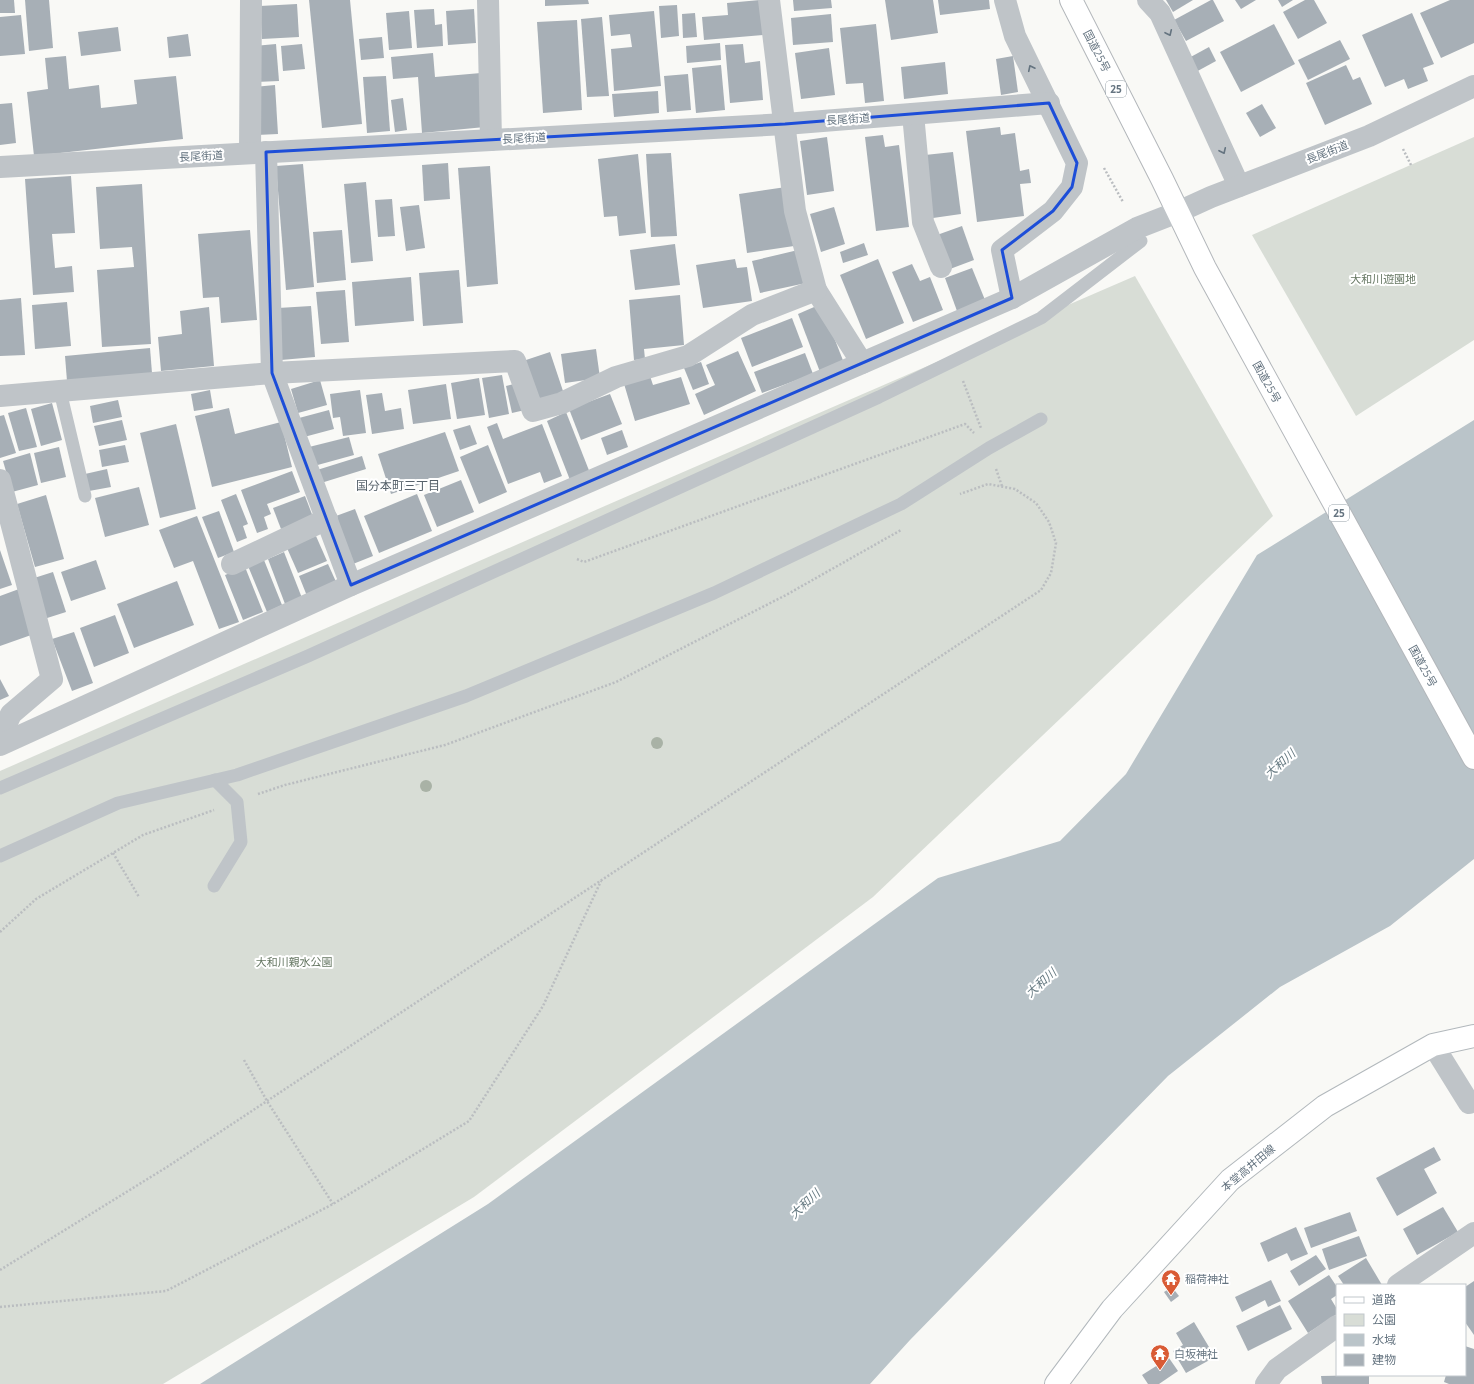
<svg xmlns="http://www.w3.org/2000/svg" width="1474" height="1384" viewBox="0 0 1474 1384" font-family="'Open Sans','Noto Sans JP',sans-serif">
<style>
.green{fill:#d8ddd6}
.water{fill:#bac4c9}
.building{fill:#a7afb6}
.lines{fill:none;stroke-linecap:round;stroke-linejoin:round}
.secondary-casing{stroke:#b2b8bc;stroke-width:24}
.trunk-casing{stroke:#b3b7bb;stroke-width:24}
.path{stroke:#babdc0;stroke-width:2.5;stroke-dasharray:2 2;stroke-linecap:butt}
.service{stroke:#bfc4c8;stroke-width:13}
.minor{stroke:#bfc4c8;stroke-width:22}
.secondary{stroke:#fff;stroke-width:22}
.trunk{stroke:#fff;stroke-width:22}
.tree{fill:#a9b2a6}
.oneway{stroke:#657480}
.marked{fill:none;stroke:#1d4ed8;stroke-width:3;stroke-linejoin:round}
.labels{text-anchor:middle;stroke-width:4;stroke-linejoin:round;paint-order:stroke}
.shield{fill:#fff;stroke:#939ea6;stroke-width:1}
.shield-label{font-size:10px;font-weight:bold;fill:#657480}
.street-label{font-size:11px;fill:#657480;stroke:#fff}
.park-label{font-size:11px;fill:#677864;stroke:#fff}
.poi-label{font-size:11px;fill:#657480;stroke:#fff;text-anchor:start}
.neighbourhood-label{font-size:12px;fill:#57626b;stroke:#fff}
.water-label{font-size:12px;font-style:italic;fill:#657981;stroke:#fff}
</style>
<rect width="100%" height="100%" fill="#f9f9f6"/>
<!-- green -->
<g class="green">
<path d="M1474 137V340L1356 416 1252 235Z"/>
<path d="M1135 276 1273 516 873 897 474 1197 163 1384H0V771L614 502Z"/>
</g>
<!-- water -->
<path class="water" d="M1474 420V859L1390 926 1280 987 1168 1076 910 1340 870 1384H200L488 1204 938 878 1060 841 1126 774 1257 555Z"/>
<!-- building -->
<g class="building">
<path d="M0 0H14L15 13H0Z"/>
<path d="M25 0H49L53 48 29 51Z"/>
<path d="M309 0H350L362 124 322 128Z"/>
<path d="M545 0H588L589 4 545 6Z"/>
<path d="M760 0 763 35 704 40 702 17 728 15 727 3Z"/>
<path d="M793 0H831L832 8 794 11Z"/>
<path d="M885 0H933L938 33 891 40Z"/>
<path d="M938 0H989L990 9 940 15Z"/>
<path d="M1166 0H1193L1173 12Z"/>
<path d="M1211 0H1213L1224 21 1186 41 1174 20Z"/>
<path d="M1235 0H1256L1241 9Z"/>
<path d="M1278 0H1293L1282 7Z"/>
<path d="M1305 0H1314L1327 23 1298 39 1283 12Z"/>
<path d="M1450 0H1474V43L1441 58 1420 13Z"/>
<path d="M297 4 299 37 262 39 260 6Z"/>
<path d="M677 5 679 36 661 38 659 6Z"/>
<path d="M434 9 435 25 442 24 443 46 417 48 414 10Z"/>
<path d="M474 9 476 43 448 45 446 11Z"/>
<path d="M409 11 412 48 389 50 386 13Z"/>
<path d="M654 11 661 86 614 91 611 49 632 47 630 34 611 36 609 15Z"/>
<path d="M695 13 697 37 683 38 682 14Z"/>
<path d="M1412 13 1434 64 1423 68 1428 81 1408 89 1404 79 1385 87 1362 35Z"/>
<path d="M831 14 833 42 793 45 791 18Z"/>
<path d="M21 15 25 54 0 56V17Z"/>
<path d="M602 17 609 96 587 97 581 19Z"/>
<path d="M577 20 582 110 543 113 537 22Z"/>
<path d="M876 24 884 101 865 103 863 83 846 84 840 28Z"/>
<path d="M1274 24 1295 64 1241 92 1220 52Z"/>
<path d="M118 27 121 51 81 56 78 32Z"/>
<path d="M188 34 191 56 169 58 167 37Z"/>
<path d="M382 37 384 58 361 60 359 39Z"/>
<path d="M1340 40 1350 59 1308 80 1298 60Z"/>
<path d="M720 43 721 60 687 63 686 46Z"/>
<path d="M276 44 279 81 256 82 254 46Z"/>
<path d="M302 44 305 69 283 71 281 46Z"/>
<path d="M743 44 745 63 760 61 763 100 730 103 725 45Z"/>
<path d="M1209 47 1216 61 1194 73 1187 59Z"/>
<path d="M829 48 835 95 801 99 795 53Z"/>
<path d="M433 53 435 77 481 73 485 127 422 133 418 77 393 79 391 57Z"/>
<path d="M66 56 69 89 99 85 101 108 137 104 134 80 176 76 183 139 34 156 27 92 48 89 45 58Z"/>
<path d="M1013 56 1018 92 1001 95 996 59Z"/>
<path d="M945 62 948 94 904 99 901 67Z"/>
<path d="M721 65 725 110 696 113 692 68Z"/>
<path d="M1346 65 1353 80 1360 77 1372 104 1325 125 1306 83Z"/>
<path d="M688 74 691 110 667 112 664 76Z"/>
<path d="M386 76 390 131 367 133 363 77Z"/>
<path d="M275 85 278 134 257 135 254 87Z"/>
<path d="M658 91 659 113 614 117 612 94Z"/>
<path d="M403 98 407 130 395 132 391 100Z"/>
<path d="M12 103 16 143 0 145V104Z"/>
<path d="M1262 104 1276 128 1260 137 1246 113Z"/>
<path d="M1000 127 1001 135 1015 133 1020 171 1029 169 1031 183 1020 184 1024 216 977 222 966 131Z"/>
<path d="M883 135 885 147 899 145 909 227 876 231 865 137Z"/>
<path d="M827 137 834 191 807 195 800 141Z"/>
<path d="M953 152 961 214 933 218 925 155Z"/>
<path d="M671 153 677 236 651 237 646 154Z"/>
<path d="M638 154 646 233 619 236 617 216 604 217 598 159Z"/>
<path d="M448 163 450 199 424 201 422 165Z"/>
<path d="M303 164 314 287 286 290 276 166Z"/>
<path d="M490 166 498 284 467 287 458 168Z"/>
<path d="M71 176 75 233 52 234 55 268 72 266 74 292 33 295 25 179Z"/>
<path d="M366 182 373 261 351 263 344 184Z"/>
<path d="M142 184 151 344 102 347 97 270 134 267 132 247 100 249 96 187Z"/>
<path d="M786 187 794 246 747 253 739 194Z"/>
<path d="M392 199 395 236 378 237 375 200Z"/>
<path d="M419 205 425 248 406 251 400 207Z"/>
<path d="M834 207 845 244 821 252 810 214Z"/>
<path d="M962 226 974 260 950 269 937 235Z"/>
<path d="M250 230 257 320 221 323 219 297 203 298 198 234Z"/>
<path d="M342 230 346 280 317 283 313 232Z"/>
<path d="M864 243 868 255 843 263 840 252Z"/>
<path d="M675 244 680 285 635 290 630 250Z"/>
<path d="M798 250 806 283 760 293 752 261Z"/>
<path d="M735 259 737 268 747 267 752 301 703 308 696 265Z"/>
<path d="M878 259 904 323 866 339 840 275Z"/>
<path d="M912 264 920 281 930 277 943 310 913 322 892 272Z"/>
<path d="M972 268 985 300 957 311 945 278Z"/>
<path d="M459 270 463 323 423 326 419 273Z"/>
<path d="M411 277 414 321 355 326 352 282Z"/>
<path d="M345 290 349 342 321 344 316 292Z"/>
<path d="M680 295 684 345 644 349 645 359 634 360 629 300Z"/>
<path d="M21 298 25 355 0 356V300Z"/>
<path d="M67 302 71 346 35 349 32 305Z"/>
<path d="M821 304 844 363 820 372 798 314Z"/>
<path d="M311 306 315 357 281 360 278 308Z"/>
<path d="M209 307 214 366 161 371 158 337 182 334 180 311Z"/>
<path d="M792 318 803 347 752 367 741 338Z"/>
<path d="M150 348 152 373 67 381 65 356Z"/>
<path d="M596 349 600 378 565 383 561 354Z"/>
<path d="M738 351 756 391 704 415 695 394 715 385 706 365Z"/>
<path d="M550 352 564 394 537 403 523 361Z"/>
<path d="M805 353 813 374 762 393 754 372Z"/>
<path d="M701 362 709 384 693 390 684 368Z"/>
<path d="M648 370 653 385 681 377 690 404 635 421 622 377Z"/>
<path d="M502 375 509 414 489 418 482 378Z"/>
<path d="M479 378 485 415 457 419 451 383Z"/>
<path d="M320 380 327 405 298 413 291 389Z"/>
<path d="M518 383 525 410 512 413 506 386Z"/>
<path d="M446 384 451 419 413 424 408 390Z"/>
<path d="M210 390 213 408 194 411 191 394Z"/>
<path d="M360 390 366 433 343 436 340 417 333 418 330 394Z"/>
<path d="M382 393 385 411 401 408 404 429 372 434 366 395Z"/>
<path d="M610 394 622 424 581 440 569 409Z"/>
<path d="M118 400 122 417 93 423 90 406Z"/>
<path d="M52 403 62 440 41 446 31 409Z"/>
<path d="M26 408 37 447 19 451 8 413Z"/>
<path d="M229 408 235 434 281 422 292 467 212 487 195 416Z"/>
<path d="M329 410 334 429 304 437 299 418Z"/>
<path d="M566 412 590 473 570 480 547 421Z"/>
<path d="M4 415 16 453 0 458V416Z"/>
<path d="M122 420 127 440 99 446 94 426Z"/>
<path d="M497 423 503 439 542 424 562 476 544 483 540 472 508 484 487 427Z"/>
<path d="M176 424 196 509 160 518 140 433Z"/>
<path d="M470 425 477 444 460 450 453 430Z"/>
<path d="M622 430 628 447 607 455 601 438Z"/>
<path d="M445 432 459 471 391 494 378 454Z"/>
<path d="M349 437 354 455 314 466 309 447Z"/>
<path d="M125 445 129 462 102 467 99 450Z"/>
<path d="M488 445 507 492 479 504 460 457Z"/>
<path d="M59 447 66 477 41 483 34 453Z"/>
<path d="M30 453 38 485 12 492 3 461Z"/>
<path d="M362 456 366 469 321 483 317 470Z"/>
<path d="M107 469 111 487 89 491 85 474Z"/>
<path d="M292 471 300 492 267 504 271 514 264 517 268 529 257 533 241 490Z"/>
<path d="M461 480 474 512 437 527 424 495Z"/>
<path d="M139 487 149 525 105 537 95 498Z"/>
<path d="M236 494 248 524 243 526 247 538 237 542 221 500Z"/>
<path d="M417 494 432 531 379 553 364 516Z"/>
<path d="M46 495 64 559 35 567 17 504Z"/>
<path d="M305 496 313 517 281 529 273 508Z"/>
<path d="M355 509 373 556 353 564 336 516Z"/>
<path d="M219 511 234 552 218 558 202 517Z"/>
<path d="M197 516 239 622 219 629 193 561 174 568 159 530Z"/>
<path d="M316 536 327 561 298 573 287 548Z"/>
<path d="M0 550 12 585 0 589Z"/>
<path d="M284 552 302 598 285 604 268 559Z"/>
<path d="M96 560 106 589 71 601 61 572Z"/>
<path d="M264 560 282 605 267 612 248 566Z"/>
<path d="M328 564 337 584 307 596 299 576Z"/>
<path d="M245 567 263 612 243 620 225 575Z"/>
<path d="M53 572 66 612 44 619 31 579Z"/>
<path d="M177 581 194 625 134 648 117 604Z"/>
<path d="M19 589 34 634 0 646V596Z"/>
<path d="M115 615 129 653 94 667 80 628Z"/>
<path d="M74 632 93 683 72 691 52 639Z"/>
<path d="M0 679 9 696 0 700Z"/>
<path d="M1434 1147 1441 1160 1424 1169 1437 1193 1397 1216 1376 1178Z"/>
<path d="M1443 1207 1458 1232 1417 1255 1403 1229Z"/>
<path d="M1350 1212 1357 1231 1311 1248 1304 1228Z"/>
<path d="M1296 1227 1308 1254 1291 1261 1287 1253 1268 1262 1260 1243Z"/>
<path d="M1359 1236 1367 1256 1329 1270 1322 1249Z"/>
<path d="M1316 1255 1326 1269 1299 1286 1290 1271Z"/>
<path d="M1366 1258 1382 1285H1344L1338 1276Z"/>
<path d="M1329 1275 1337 1287V1295L1331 1299 1337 1309V1314L1308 1333 1288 1301Z"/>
<path d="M1271 1280 1281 1301 1268 1307 1265 1300 1242 1312 1235 1297Z"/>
<path d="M1474 1281V1335L1465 1322V1287Z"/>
<path d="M1172 1287 1179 1296 1171 1302 1164 1292Z"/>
<path d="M1280 1305 1292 1329 1248 1351 1236 1326Z"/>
<path d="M1194 1322 1215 1357 1186 1373 1173 1351 1183 1345 1176 1333Z"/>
<path d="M1465 1346 1474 1349V1384H1449L1444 1382 1446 1375H1465Z"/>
<path d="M1169 1358 1178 1371 1159 1384H1148L1142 1375Z"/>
<path d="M1369 1375V1384H1322L1321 1376Z"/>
</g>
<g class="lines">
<!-- secondary casing -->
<g class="secondary-casing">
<path id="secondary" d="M1056 1384 1112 1309 1230 1180 1325 1106 1433 1045 1474 1036"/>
</g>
<!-- trunk casing -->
<g class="trunk-casing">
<path id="trunk" d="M1071 0 1162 179 1205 268 1474 758"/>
</g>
<!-- path -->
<g class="path">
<path d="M1403 149 1411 165"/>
<path d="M1104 168 1123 202"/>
<path d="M963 381 981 428"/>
<path d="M996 469 1002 486"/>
<path d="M577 559 584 562 965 424 974 433"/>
<path d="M258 794 285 785 445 745 616 682 786 595 901 530"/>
<path d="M113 853 139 897"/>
<path d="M0 932 36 899 143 835 214 810"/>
<path d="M244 1060 267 1101 333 1204"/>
<path d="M0 1270 167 1167 1041 590 1051 573 1056 543 1049 522 1036 503 1015 489 988 484 960 494"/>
<path d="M0 1307 166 1291 333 1204 469 1121 543 1006 601 881"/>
</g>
<!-- service -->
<g class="service">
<path d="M60 391 85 496"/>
<path d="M0 788 308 656 879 397 1041 318 1141 241"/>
<path d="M0 856 118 803 237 775 466 696 714 593 901 504 989 448 1041 419"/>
<path d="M214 886 241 842 237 802 215 780"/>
</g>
<!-- minor -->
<g class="minor">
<path d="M488 0 491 140"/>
<path d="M1005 0 1015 36 1077 163 1072 187 1053 211 1002 250 1012 298"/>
<path d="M1148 0 1160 13 1239 186"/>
<path d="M913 114 923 222 941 267"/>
<path d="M266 152 272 373 351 585"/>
<path d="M250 153 251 0"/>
<path d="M0 167 785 124 1049 103"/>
<path d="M816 290 862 363"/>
<path d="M0 396 272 373 515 361 533 411 562 403 616 377 688 356 752 315 816 290 795 211 769 0"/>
<path d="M0 480 52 679 11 714 0 738"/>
<path d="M232 564 327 519"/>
<path d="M0 745 351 585 1012 298 1137 228 1178 212 1211 197 1369 136 1474 86"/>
<path d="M1433 1045 1469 1103 1474 1101"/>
<path d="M1398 1285 1474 1233"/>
<path d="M1266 1384 1277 1369 1337 1326"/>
</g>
<!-- secondary -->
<use href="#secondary" class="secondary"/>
<!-- trunk -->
<use href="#trunk" class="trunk"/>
</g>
<!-- trees -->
<g class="tree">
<circle cx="657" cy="743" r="6"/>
<circle cx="426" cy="786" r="6"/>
</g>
<!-- one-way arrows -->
<defs><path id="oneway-chevron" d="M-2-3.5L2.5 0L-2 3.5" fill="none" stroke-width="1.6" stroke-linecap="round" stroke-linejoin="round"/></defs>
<g class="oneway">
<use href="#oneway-chevron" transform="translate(1169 33) rotate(65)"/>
<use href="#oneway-chevron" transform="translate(1031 68) rotate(-116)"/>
<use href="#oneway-chevron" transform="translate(1223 151) rotate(65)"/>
</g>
<!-- marked area -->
<path class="marked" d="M1049 103 1077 163 1072 187 1053 211 1002 250 1012 298 351 585 272 373 266 152 785 124Z"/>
<!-- icons -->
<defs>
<g id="temple-pin" transform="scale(1)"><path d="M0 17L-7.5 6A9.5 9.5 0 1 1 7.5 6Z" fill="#d95b35" stroke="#fff"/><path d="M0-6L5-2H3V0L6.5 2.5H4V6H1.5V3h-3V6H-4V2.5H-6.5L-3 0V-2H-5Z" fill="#fff"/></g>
</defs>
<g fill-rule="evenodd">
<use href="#temple-pin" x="1171" y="1279"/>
<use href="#temple-pin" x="1160" y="1354"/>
</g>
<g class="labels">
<!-- shield labels -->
<g class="shield">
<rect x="1106" y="81" width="20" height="16" rx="3"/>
<rect x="1329" y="505" width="20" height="16" rx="3"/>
</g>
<g class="shield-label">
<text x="1116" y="93">25</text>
<text x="1339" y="517">25</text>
</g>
<!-- street labels -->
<g class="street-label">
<text transform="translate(1097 51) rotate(63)" y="4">国道25号</text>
<text transform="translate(848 119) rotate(-4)" y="4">長尾街道</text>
<text transform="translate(524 138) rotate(-3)" y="4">長尾街道</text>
<text transform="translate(1327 152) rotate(-21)" y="4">長尾街道</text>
<text transform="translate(201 156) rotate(-3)" y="4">長尾街道</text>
<text transform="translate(1267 382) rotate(61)" y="4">国道25号</text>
<text transform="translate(1423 666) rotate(61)" y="4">国道25号</text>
<text transform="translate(1248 1168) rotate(-40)" y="4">本堂高井田線</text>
</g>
<!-- park labels -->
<g class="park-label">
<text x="1383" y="283">大和川遊園地</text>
<text x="294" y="966">大和川親水公園</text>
</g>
<!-- poi labels -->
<g class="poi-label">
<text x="1185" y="1283">稲荷神社</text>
<text x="1174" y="1358">白坂神社</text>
</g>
<!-- neighbourhood labels -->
<g class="neighbourhood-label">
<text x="398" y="490">国分本町三丁目</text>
</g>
<!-- water labels -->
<g class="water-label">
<text transform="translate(1280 764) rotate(-42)" y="4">大和川</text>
<text transform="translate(1041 983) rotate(-42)" y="4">大和川</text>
<text transform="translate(805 1204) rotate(-43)" y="4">大和川</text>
</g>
</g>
<!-- legend -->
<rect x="1336" y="1284" width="130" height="92" fill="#ffffff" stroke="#c1c7cc"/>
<rect x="1344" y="1297" width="20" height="6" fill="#ffffff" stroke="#c1c7cc"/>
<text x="1372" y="1304" font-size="12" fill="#657480">道路</text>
<rect x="1344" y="1314" width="20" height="12" fill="#d8ddd6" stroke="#c1c7cc"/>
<text x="1372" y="1324" font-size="12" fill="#657480">公園</text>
<rect x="1344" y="1334" width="20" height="12" fill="#bac4c9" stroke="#c1c7cc"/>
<text x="1372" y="1344" font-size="12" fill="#657480">水域</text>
<rect x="1344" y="1354" width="20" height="12" fill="#a7afb6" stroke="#c1c7cc"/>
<text x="1372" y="1364" font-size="12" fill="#657480">建物</text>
</svg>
